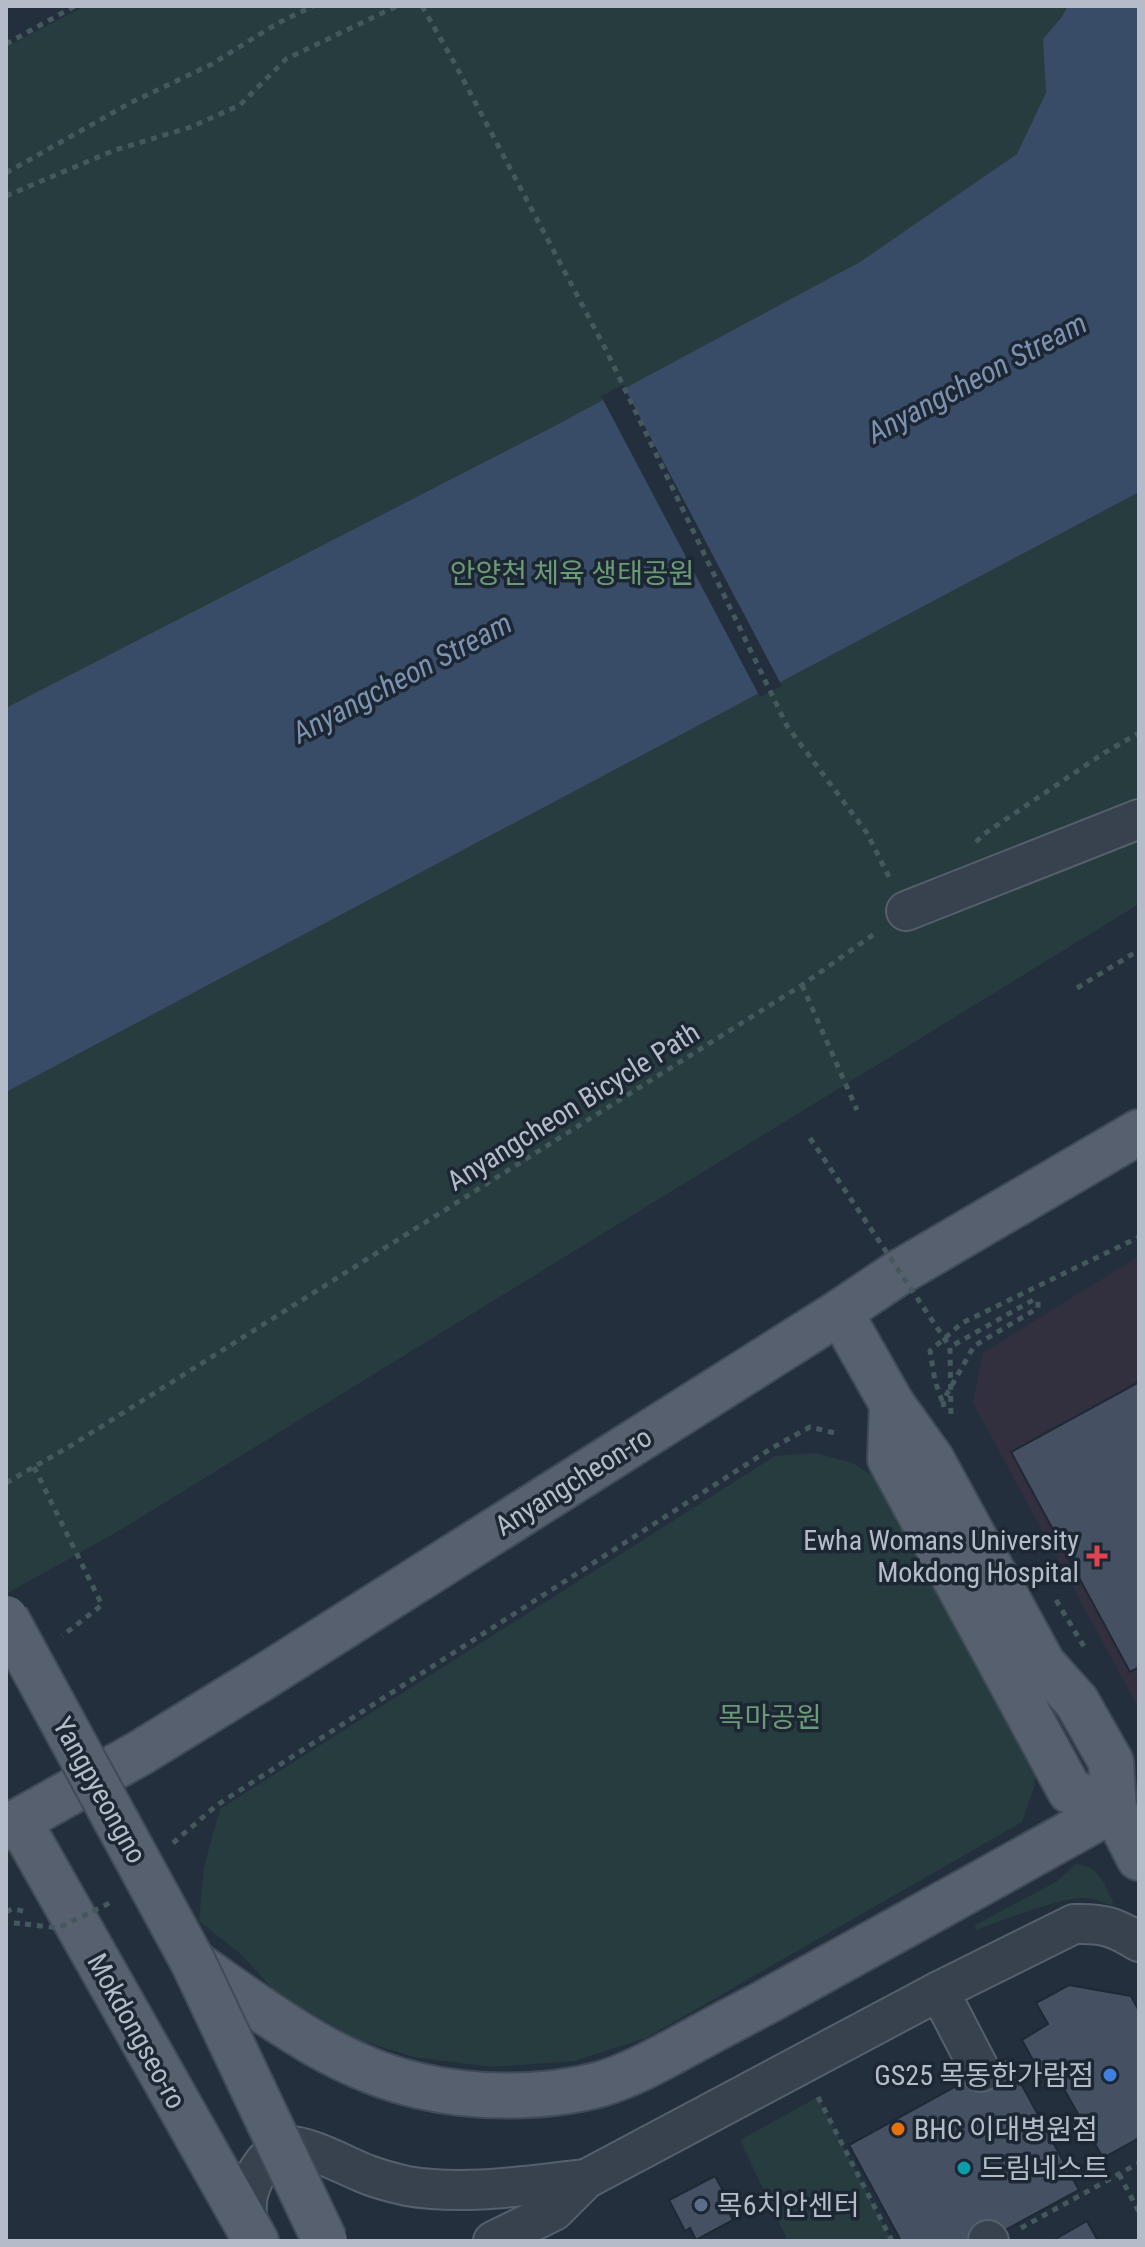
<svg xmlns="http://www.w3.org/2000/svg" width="1145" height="2247" viewBox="0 0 1145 2247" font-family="'Roboto Condensed','Noto Sans KR',sans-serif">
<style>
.medical{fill:#32303f}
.green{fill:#263c3f}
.water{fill:#394c67}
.pier{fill:#242f3e}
.building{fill:#455162;stroke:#1f2835;stroke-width:2}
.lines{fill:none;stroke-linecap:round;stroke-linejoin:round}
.minor-casing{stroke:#565f6c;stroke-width:42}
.major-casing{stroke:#414a57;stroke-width:48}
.path{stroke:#44595c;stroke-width:5;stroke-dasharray:6 6;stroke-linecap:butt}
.minor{stroke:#38414e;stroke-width:38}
.major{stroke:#56606e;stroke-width:44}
.major-bridge-casing{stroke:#414a57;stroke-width:48;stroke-linecap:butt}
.path-bridge{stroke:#44595c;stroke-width:5;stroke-dasharray:6 6;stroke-linecap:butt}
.major-bridge{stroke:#56606e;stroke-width:44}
.health-dot{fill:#e0444e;stroke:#1d2633;stroke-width:3}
.shop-dot{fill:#3f7fe0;stroke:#1d2633;stroke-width:3}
.food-dot{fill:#e8710a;stroke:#1d2633;stroke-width:3}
.culture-dot{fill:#0f9aa8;stroke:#1d2633;stroke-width:3}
.service-dot{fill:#5c6f8a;stroke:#1d2633;stroke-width:3}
.labels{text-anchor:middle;stroke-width:7;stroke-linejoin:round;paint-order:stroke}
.park-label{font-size:28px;fill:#6b9a76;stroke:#1d2633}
.street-label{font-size:28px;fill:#b4bcc9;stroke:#1d2633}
.poi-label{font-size:28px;fill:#b4bcc9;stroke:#1d2633;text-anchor:start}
.water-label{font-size:30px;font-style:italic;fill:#7c92b1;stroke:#1d2633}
</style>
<rect width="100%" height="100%" fill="#242f3e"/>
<!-- medical -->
<path class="medical" d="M1139 1256V1709L973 1403 983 1353Z"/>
<!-- green -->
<g class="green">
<path d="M85 6H1139V904L117 1532 6 1594V47Z"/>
<path d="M814 1453 853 1463 894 1490 1038 1753 1034 1787 1022 1822 646 2038 574 2061 492 2067 414 2057 333 2032 275 1992 242 1955 199 1921 204 1867 220 1809 775 1456Z"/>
<path d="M1076 1864C1098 1865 1105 1885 1113 1902L1112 1905C1104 1903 1095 1899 1087 1898 1062 1896 1001 1921 976 1930L975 1925 1056 1882Z"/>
<path d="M818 2097 892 2241H788L740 2140Z"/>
</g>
<!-- water -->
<path class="water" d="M1068 6H1139V492L6 1092V708L549 429 860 262 1017 154 1046 93 1043 39 1061 18Z"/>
<!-- pier -->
<path class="pier" d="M623 385 782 686 760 697 601 396Z"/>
<!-- building -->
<g class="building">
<path d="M1139 1382V1667L1130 1672 1011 1452Z"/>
<path d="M1069 1985 1131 1996 1139 2011V2138L1103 2158 1052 2068 1041 2075 1022 2040 1048 2024 1036 2003Z"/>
<path d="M1007 2058 1079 2190 985 2241H901L849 2145Z"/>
<path d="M715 2176 733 2209 729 2212 733 2220 696 2240 690 2228 685 2231 669 2200Z"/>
<path d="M1087 2221 1098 2241H1052Z"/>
</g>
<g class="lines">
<!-- minor casing -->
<g class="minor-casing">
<g id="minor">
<path d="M906 911 1139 819"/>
<path d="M939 1991 981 2072"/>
<path d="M247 2225C247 2216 246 2204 248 2195 253 2175 269 2148 290 2146 307 2145 348 2167 366 2174 378 2179 394 2183 407 2186 466 2196 528 2185 586 2179"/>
<path d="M988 2240 989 2241"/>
<path d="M493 2241 554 2211 586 2179 939 1991 1074 1924C1103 1923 1115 1927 1139 1942"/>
</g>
</g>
<!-- major casing -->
<g class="major-casing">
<g id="major">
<path d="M840 1312 892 1404 932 1460 1043 1664 1077 1702 1111 1762 1114 1809 1139 1858"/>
<path d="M892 1404 890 1459 1070 1791 1114 1809"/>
<path d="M19 1821 256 2241"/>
<path d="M6 1828 140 1753 262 1678 840 1312 898 1273 1139 1132"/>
<path d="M193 1962C264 2011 334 2067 420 2086 475 2099 546 2099 601 2084 628 2076 654 2062 678 2049 707 2033 735 2018 764 2003 881 1939 998 1874 1114 1809"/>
</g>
</g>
<!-- path -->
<g class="path">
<path d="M422 6 455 64 606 350 787 726 867 833 891 881"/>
<path d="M6 44 75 6"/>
<path d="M6 173 130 103 212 64 278 23 313 6"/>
<path d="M6 196 115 150 191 127 240 105 286 59 397 6"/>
<path d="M976 842 984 834 1104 753 1139 733"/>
<path d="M802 985 857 1110"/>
<path d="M1077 988 1139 950"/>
<path d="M942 1401 935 1381 930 1351 962 1323 1139 1237"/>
<path d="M944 1407 943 1401 974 1346 1038 1308V1301L1033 1300 950 1347 951 1418"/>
<path d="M34 1467 102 1605 62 1636"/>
<path d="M6 1483 72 1445 802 985 877 932"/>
<path d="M1056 1600 1086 1650"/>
<path d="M173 1843 217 1805 772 1448 810 1427 839 1434"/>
<path d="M6 1912 12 1909 24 1911"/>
<path d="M14 1923 25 1924"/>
<path d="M818 2097 892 2241"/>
<path d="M1119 2174 1139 2212"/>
<path d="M1021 2228 1139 2163"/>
</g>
<!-- minor -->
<use href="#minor" class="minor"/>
<!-- major -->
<use href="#major" class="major"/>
<!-- major-bridge casing -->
<g class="major-bridge-casing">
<path id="major-bridge" d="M6 1618 193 1962 325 2241"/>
</g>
<!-- path-bridge -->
<g class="path-bridge">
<path d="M810 1138 950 1347"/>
<path d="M25 1924 58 1928 114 1901"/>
</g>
<!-- major-bridge -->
<use href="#major-bridge" class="major-bridge"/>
</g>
<!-- markers -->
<path class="health-dot" d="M1093 1544h8v8h8v8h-8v8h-8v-8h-8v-8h8z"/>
<circle class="shop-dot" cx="1110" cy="2075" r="8"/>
<circle class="food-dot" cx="898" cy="2129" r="8"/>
<circle class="culture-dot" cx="964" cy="2168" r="8"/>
<circle class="service-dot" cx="701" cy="2205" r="8"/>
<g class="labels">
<!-- park labels -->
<g class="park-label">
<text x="572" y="583">안양천 체육 생태공원</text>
<text x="770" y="1727">목마공원</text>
</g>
<!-- street labels -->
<g class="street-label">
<text transform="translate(573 1106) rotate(-32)" y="10">Anyangcheon Bicycle Path</text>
<text transform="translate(573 1481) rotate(-32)" y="10">Anyangcheon-ro</text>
<text transform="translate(100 1790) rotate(61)" y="10">Yangpyeongno</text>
<text transform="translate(137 2031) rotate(61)" y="10">Mokdongseo-ro</text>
</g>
<!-- poi labels -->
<g class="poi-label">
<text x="1079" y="1550" text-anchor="end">Ewha Womans University<tspan x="1079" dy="32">Mokdong Hospital</tspan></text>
<text x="1094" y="2085" text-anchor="end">GS25 목동한가람점</text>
<text x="914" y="2139">BHC 이대병원점</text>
<text x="980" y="2178">드림네스트</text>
<text x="717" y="2215">목6치안센터</text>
</g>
<!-- water labels -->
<g class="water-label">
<text transform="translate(977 378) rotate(-28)" y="10">Anyangcheon Stream</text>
<text transform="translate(402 678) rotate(-28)" y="10">Anyangcheon Stream</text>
</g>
</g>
<!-- border -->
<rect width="1145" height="2247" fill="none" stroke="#b4bcc9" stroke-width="16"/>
</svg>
